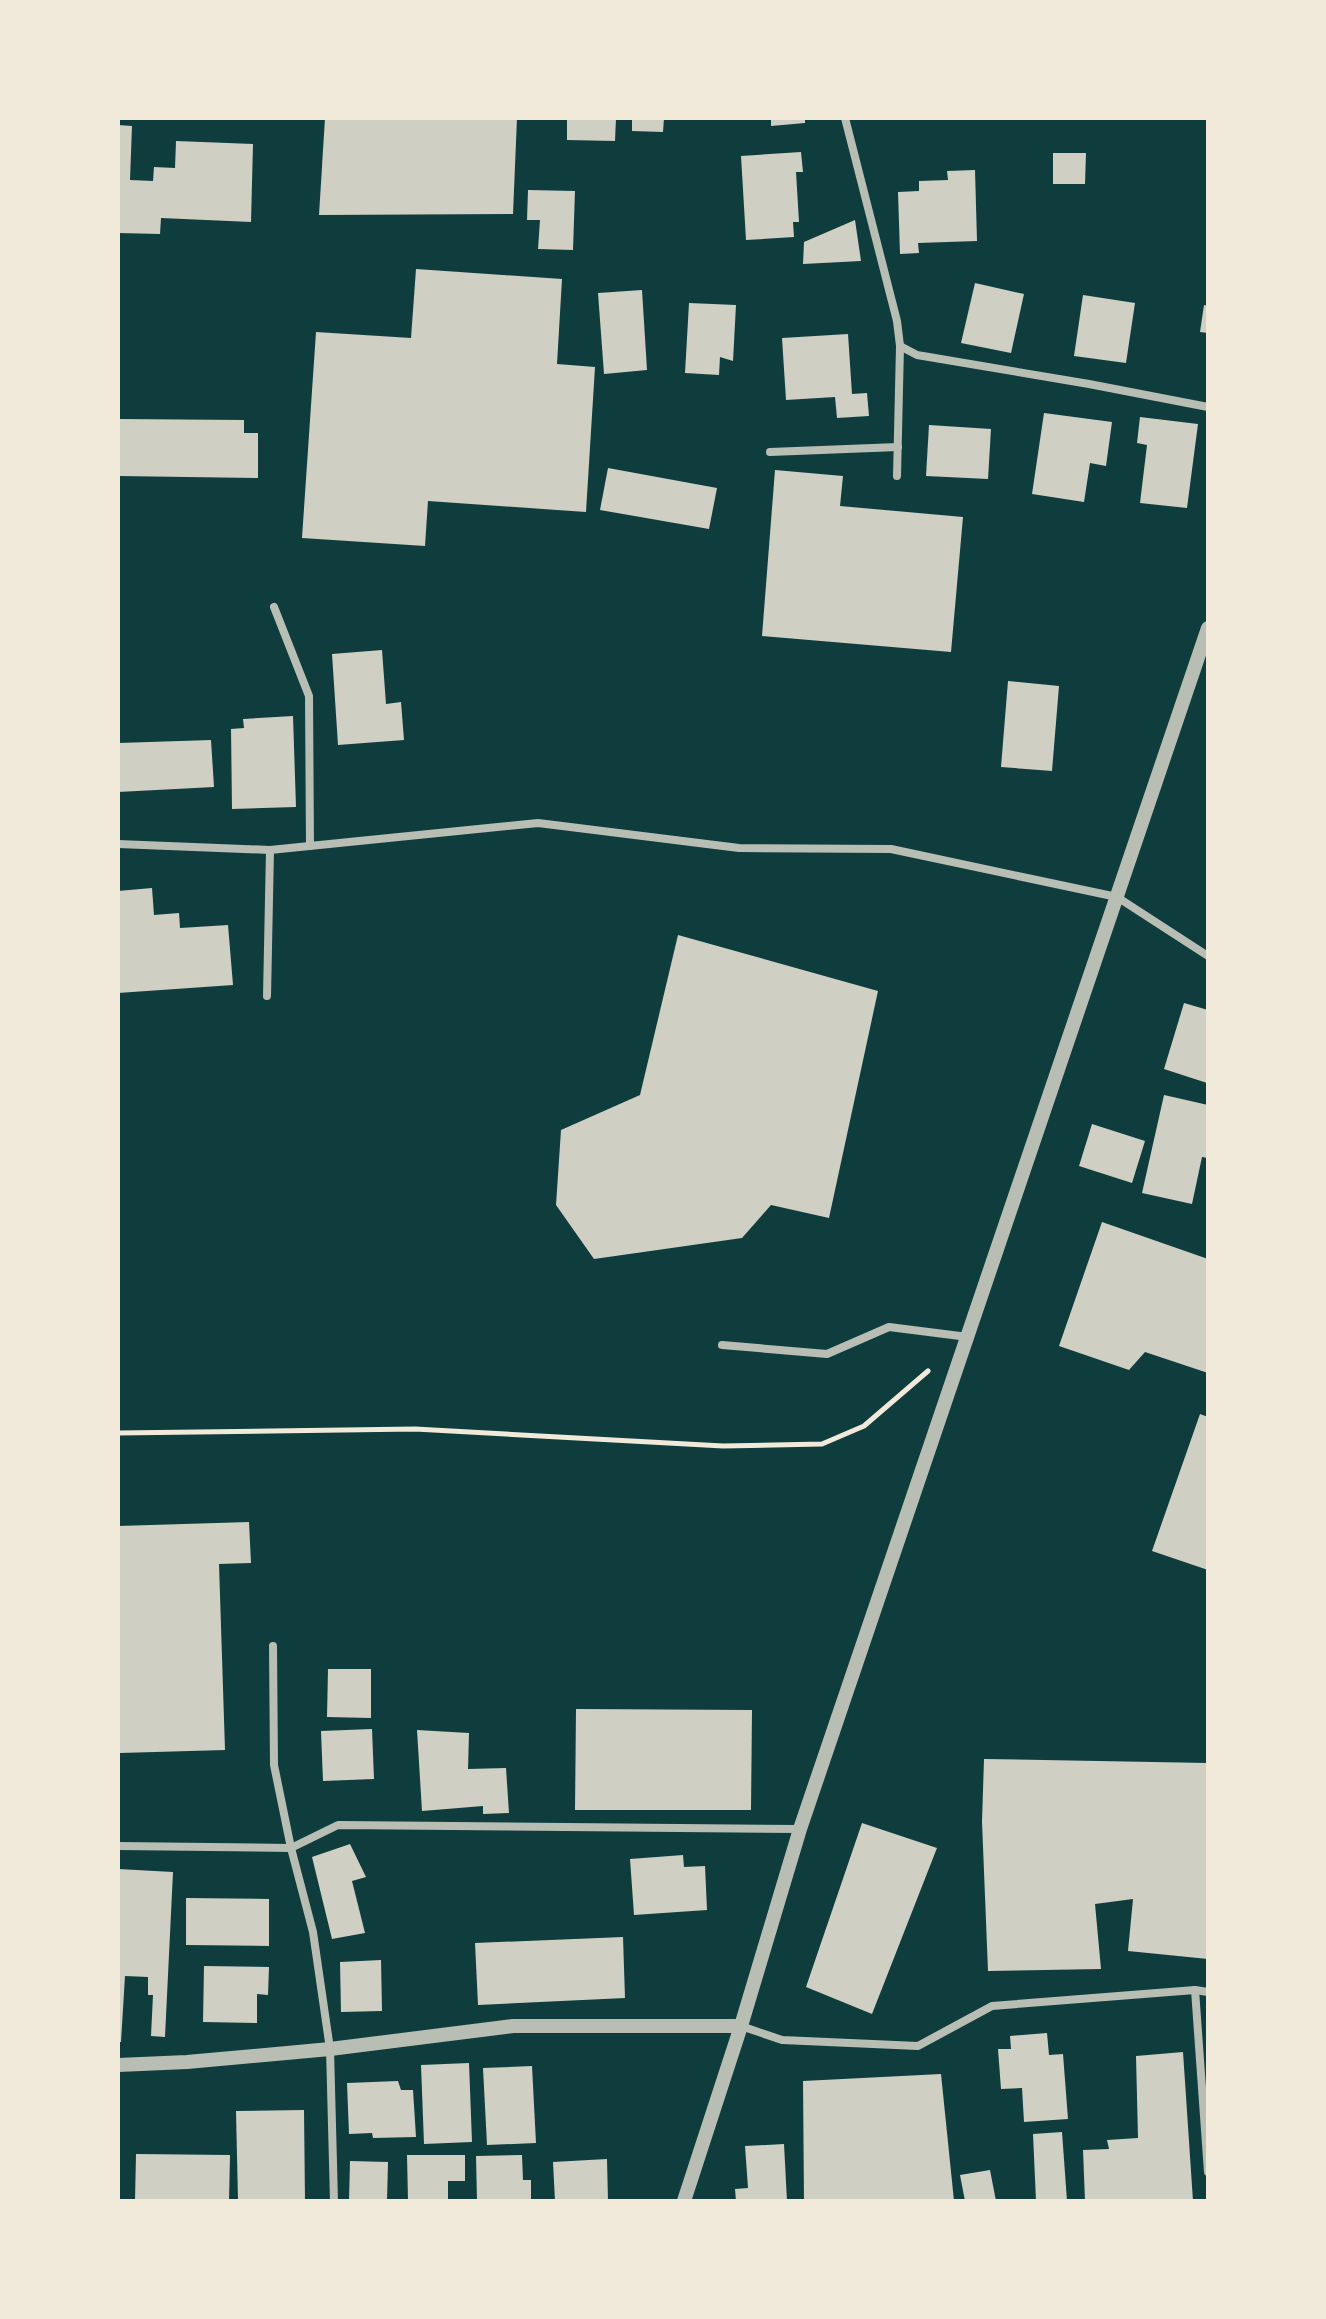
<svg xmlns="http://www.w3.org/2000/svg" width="1326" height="2319" viewBox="0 0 1326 2319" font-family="Overpass,sans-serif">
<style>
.building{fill:#cfcfc3}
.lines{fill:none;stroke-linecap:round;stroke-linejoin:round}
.path{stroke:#f1e9da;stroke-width:5}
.minor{stroke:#b8beb3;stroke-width:8}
.tertiary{stroke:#b8beb3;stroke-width:14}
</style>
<rect width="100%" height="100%" fill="#0f3d3e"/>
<!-- building -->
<g class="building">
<path d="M325 118H517L513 214 319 215Z"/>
<path d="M567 118H616L615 141 567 140Z"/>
<path d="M632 118H664L663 132 632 131Z"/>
<path d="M771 118H805V123L771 126Z"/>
<path d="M118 125 132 126 130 180 153 181 154 167 175 168 176 141 253 144 251 222 161 218 160 234 118 233Z"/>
<path d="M801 152 803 172H796L799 222H793L794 237 746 240 741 156Z"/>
<path d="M1053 153H1086L1085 184H1053Z"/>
<path d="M975 170 977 241 918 243 919 253 900 254 898 192 919 191V181L948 180 947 171Z"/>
<path d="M528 190 575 191 573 250 538 249 540 220H527Z"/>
<path d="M855 220 861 261 803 264 804 242Z"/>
<path d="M416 269 562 279 557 364 595 367 586 512 428 501 425 546 302 538 316 332 411 338Z"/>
<path d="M975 283 1024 294 1011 353 961 343Z"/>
<path d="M642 290 647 370 604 374 598 293Z"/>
<path d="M1083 295 1135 303 1126 363 1074 356Z"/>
<path d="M689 303 736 305 733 361 720 357 719 375 685 373Z"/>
<path d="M1204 305 1208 306V333L1200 332Z"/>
<path d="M848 334 852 394 867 393 869 416 837 418 835 397 786 400 782 338Z"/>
<path d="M1044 413 1112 422 1106 466 1090 463 1084 502 1032 494Z"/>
<path d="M1140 417 1198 424 1187 508 1140 503 1147 445 1137 443Z"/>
<path d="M118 419 244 420V433H258V478L118 476Z"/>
<path d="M929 425 991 429 988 479 926 476Z"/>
<path d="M608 468 717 488 709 529 600 510Z"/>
<path d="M775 470 843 476 840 506 963 517 951 652 762 636Z"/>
<path d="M382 650 386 704 401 702 404 740 338 745 332 654Z"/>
<path d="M1008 681 1059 686 1052 771 1001 767Z"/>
<path d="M293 716 296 807 232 809 231 729 244 728 243 719Z"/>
<path d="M211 740 214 787 118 792V743Z"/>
<path d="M152 888 154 915 179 913 180 928 228 925 233 985 118 993V891Z"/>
<path d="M678 935 878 991 829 1218 771 1205 742 1238 594 1259 556 1205 561 1130 640 1095Z"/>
<path d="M1184 1003 1208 1010 1207 1083 1164 1069Z"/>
<path d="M1164 1095 1208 1105V1158L1202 1157 1192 1204 1142 1193Z"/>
<path d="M1092 1124 1145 1141 1132 1183 1079 1166Z"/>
<path d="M1102 1222 1208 1259V1373L1145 1352 1129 1370 1059 1346Z"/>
<path d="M1200 1414 1208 1417V1570L1152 1551Z"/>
<path d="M249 1522 251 1563 219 1564 225 1750 120 1753 118 1736V1526Z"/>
<path d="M328 1669H371V1718L327 1717Z"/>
<path d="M576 1709 752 1710 751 1810H575Z"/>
<path d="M372 1729 374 1779 323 1781 321 1731Z"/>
<path d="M417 1730 469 1733 468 1769 506 1768 509 1813 483 1814V1806L422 1811Z"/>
<path d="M984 1759 1208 1763V1959L1128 1951 1133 1899 1095 1904 1101 1969 988 1971 982 1822Z"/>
<path d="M862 1823 937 1848 872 2014 806 1987Z"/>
<path d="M350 1844 366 1877 352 1881 365 1933 332 1939 312 1857Z"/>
<path d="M683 1855 684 1867 705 1866 707 1910 634 1915 630 1859Z"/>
<path d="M118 1869 173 1872 165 2037 151 2036 153 1995H148V1977L125 1976 121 2042H118Z"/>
<path d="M186 1898 269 1899V1946L186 1945Z"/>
<path d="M623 1937 625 1998 478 2005 475 1943Z"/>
<path d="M381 1960 382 2011 341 2012 340 1962Z"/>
<path d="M204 1966 269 1967 268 1995 257 1994V2023L203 2022Z"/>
<path d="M1047 2033 1049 2055 1063 2054 1068 2119 1024 2122 1022 2088 1001 2089 998 2049H1011L1010 2036Z"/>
<path d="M1183 2052 1193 2201H1085L1083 2150 1109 2149 1107 2140 1138 2138 1136 2056Z"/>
<path d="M469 2063 472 2142 424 2144 421 2065Z"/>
<path d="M532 2066 536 2143 487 2145 483 2068Z"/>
<path d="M941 2074 954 2201H804L803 2081Z"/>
<path d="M398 2081 401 2090H413L416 2137 373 2138 372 2133 349 2134 347 2083Z"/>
<path d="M304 2110 305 2201H238L236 2111Z"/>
<path d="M1062 2132 1067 2201H1036L1033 2134Z"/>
<path d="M784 2144 787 2201H736L735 2189 748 2188 745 2146Z"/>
<path d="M136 2154 230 2155 229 2201H135Z"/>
<path d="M407 2155H465V2181H448V2201H408Z"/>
<path d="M522 2155 523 2180H531V2201H477L476 2156Z"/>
<path d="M607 2159 608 2201H555L553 2162Z"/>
<path d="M350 2161 388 2162 387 2201H349Z"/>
<path d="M990 2170 996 2201H965L960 2175Z"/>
</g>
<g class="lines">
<!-- path -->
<path class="path" d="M118 1433 415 1429 723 1446 822 1444 864 1426 928 1371"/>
<!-- minor -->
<g class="minor">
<path d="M845 118 897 321 900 346 917 355 1089 384 1208 407"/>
<path d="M770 452 898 447"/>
<path d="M897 476 900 346"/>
<path d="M274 607 309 696 310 846"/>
<path d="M118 844 270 850 538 823 739 848 891 849 1117 897 1208 956"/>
<path d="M267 996 270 850"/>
<path d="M722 1345 827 1354 889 1327 968 1337"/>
<path d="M273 1646 274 1765 291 1848 313 1932 330 2049 334 2201"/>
<path d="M118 1846 291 1848 338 1825 800 1829"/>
<path d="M1195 1990 1208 2172"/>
<path d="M741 2026 782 2040 918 2046 992 2006 1195 1990 1208 1992"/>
</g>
<!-- tertiary -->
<g class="tertiary">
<path d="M118 2065 187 2062 330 2049 513 2026H741"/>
<path d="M684 2201 741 2026 800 1829 1208 628"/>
</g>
</g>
<!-- border -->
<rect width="1326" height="2319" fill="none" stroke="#f1e9da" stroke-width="240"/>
</svg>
